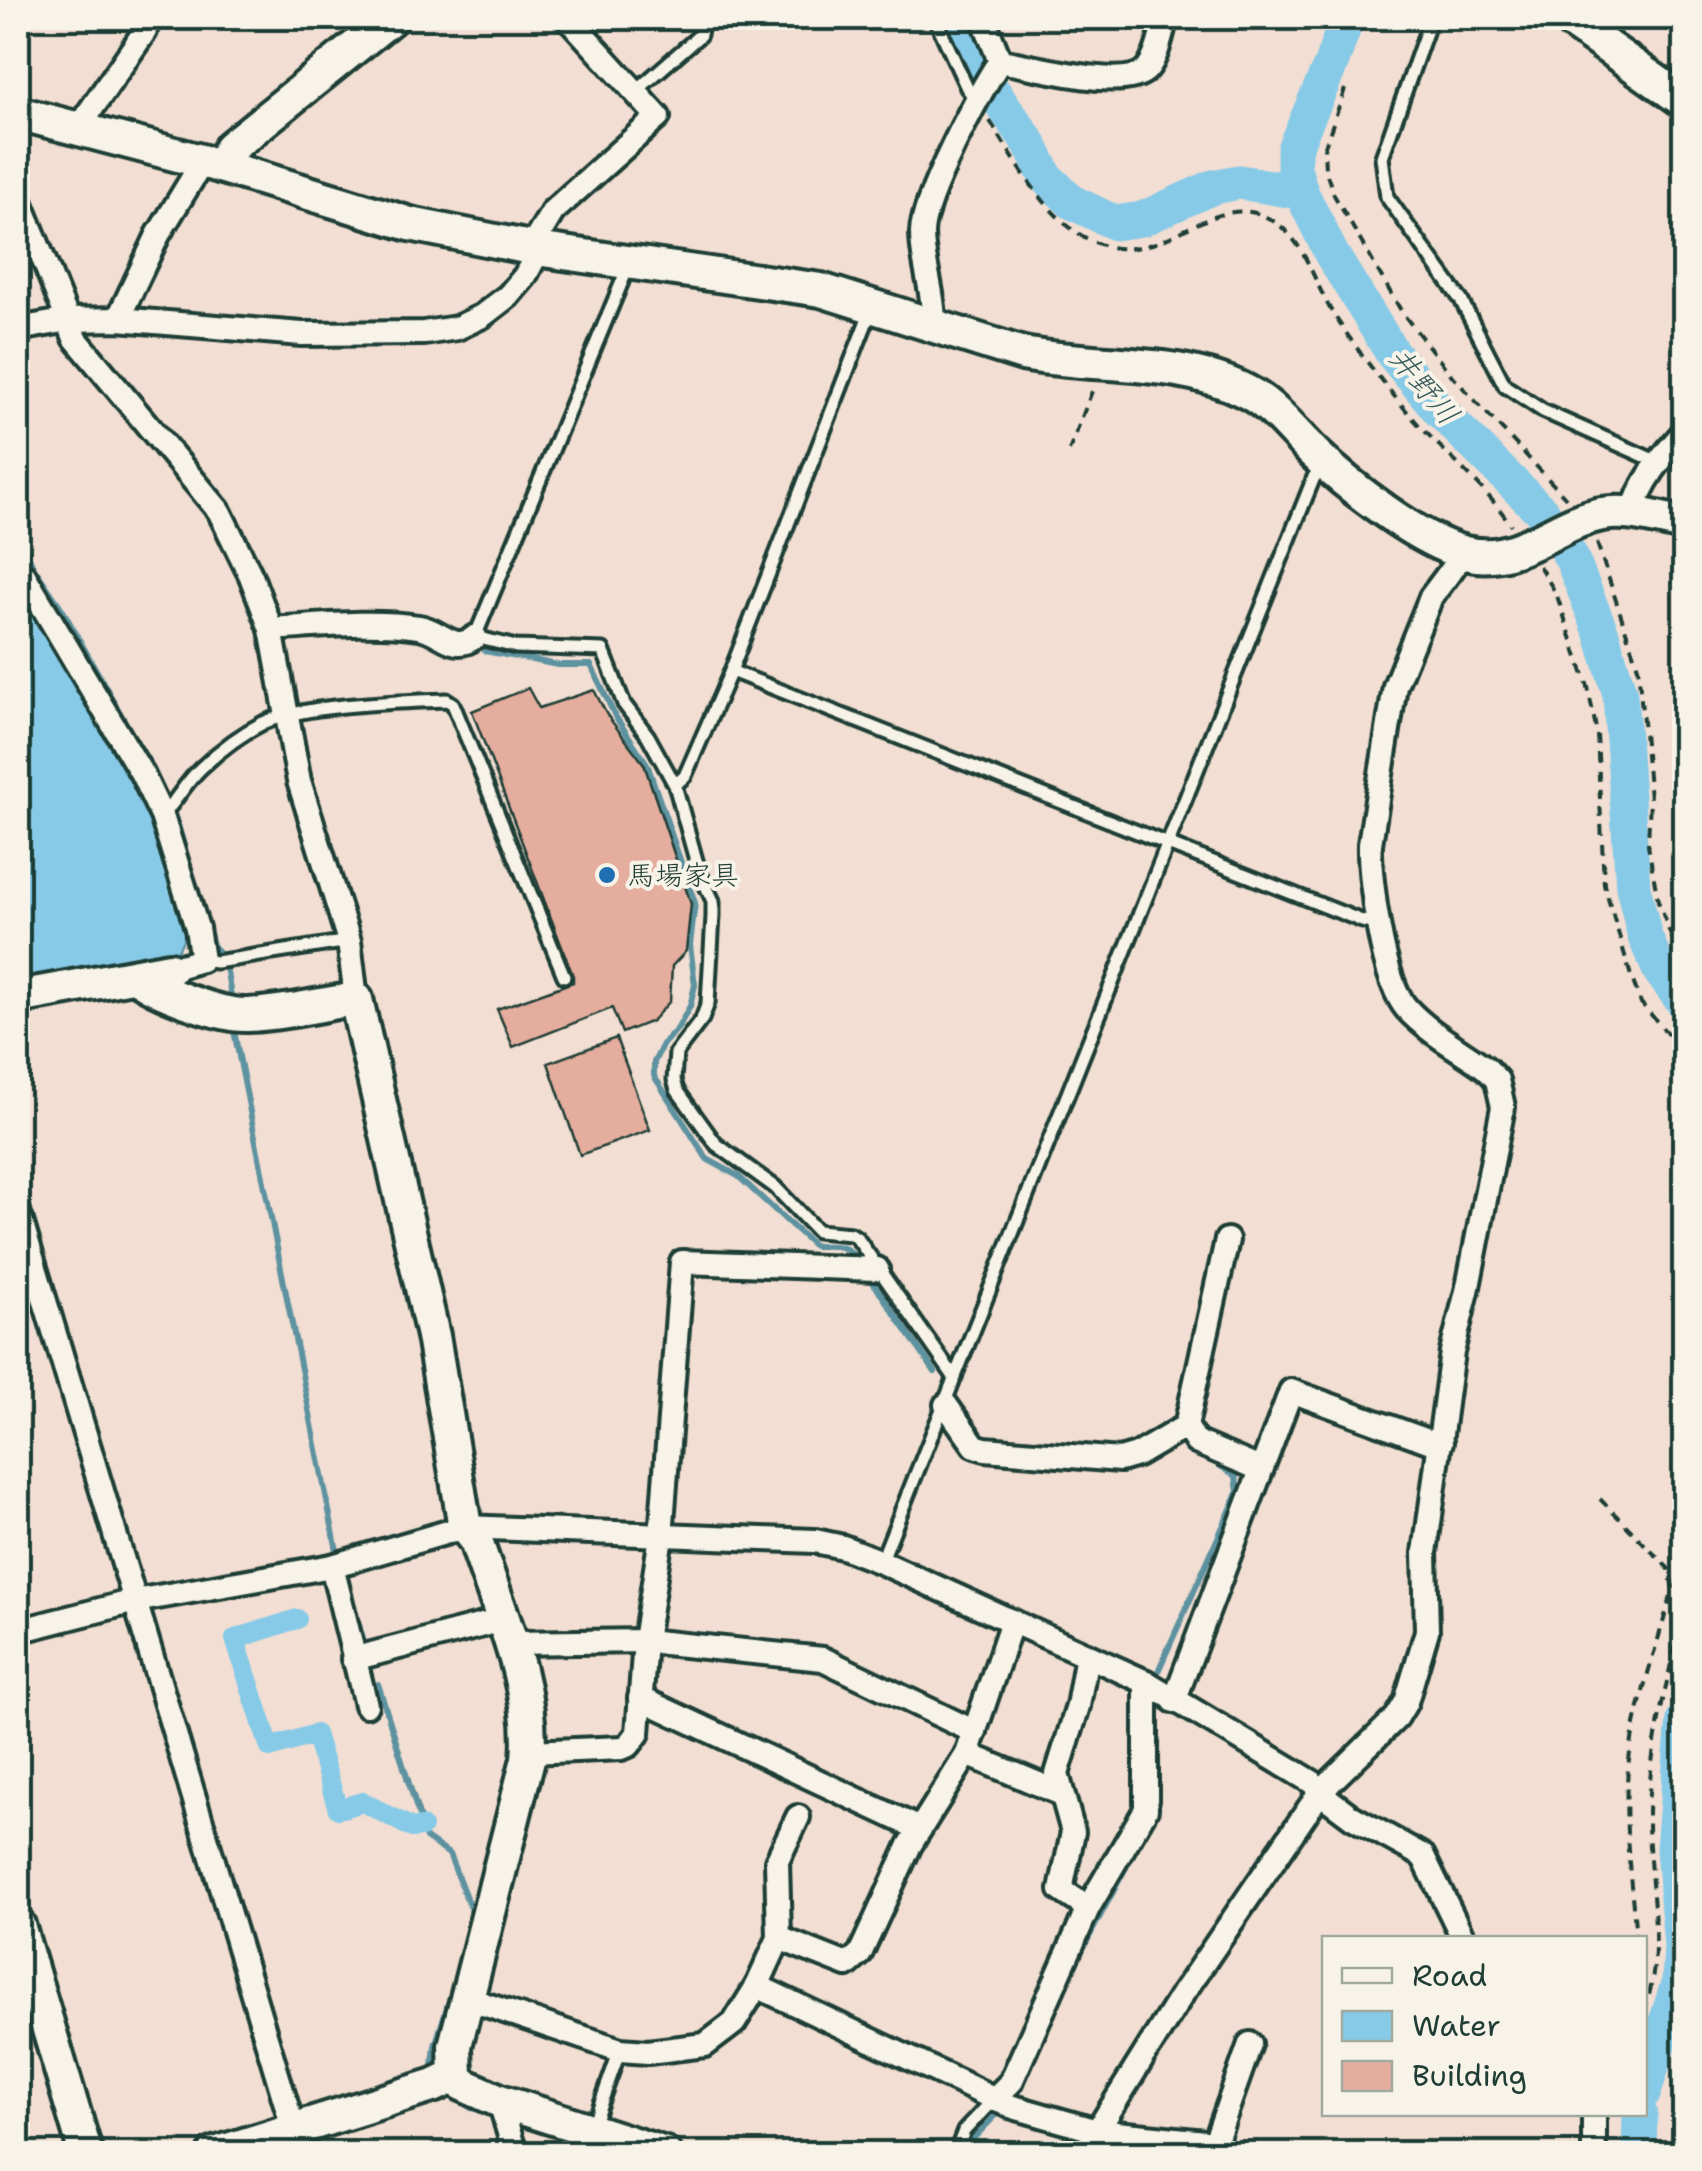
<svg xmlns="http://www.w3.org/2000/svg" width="1702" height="2171" viewBox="0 0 1702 2171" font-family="'Shantell Sans','Klee One',sans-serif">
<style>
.water{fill:#87cae8;stroke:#5d92a0;stroke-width:2.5}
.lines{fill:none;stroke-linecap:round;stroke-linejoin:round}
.stream{stroke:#5d92a0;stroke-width:6}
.canal{stroke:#87cae8;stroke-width:20}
.river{stroke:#87cae8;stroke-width:35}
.building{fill:#e5ad9e;stroke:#1f3d34;stroke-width:2.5}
.lane-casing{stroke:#1f3d34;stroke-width:19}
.street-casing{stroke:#1f3d34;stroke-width:30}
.secondary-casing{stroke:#1f3d34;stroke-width:40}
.path{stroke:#1f3d34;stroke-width:4;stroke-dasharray:10 8;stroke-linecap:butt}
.lane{stroke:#f7f3e8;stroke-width:11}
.street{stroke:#f7f3e8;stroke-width:22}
.secondary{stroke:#f7f3e8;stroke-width:32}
.poi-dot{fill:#1f6fb2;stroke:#f7f3e8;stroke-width:4}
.labels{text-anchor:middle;stroke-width:8;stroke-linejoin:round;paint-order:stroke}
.poi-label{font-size:28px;fill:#1f3d34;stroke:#f7f3e8;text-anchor:start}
.water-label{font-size:30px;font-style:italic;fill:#345958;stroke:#f7f3e8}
</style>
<rect width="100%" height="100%" fill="#f2ded2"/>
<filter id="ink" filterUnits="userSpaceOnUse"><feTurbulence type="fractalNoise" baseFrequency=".01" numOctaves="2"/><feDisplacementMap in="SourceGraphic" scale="20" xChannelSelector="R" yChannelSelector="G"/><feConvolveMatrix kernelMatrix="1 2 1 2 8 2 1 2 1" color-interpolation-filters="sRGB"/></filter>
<g filter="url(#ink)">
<!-- water -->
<path class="water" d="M18 603 30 607 63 656 137 785 154 823 186 934 175 956 18 982Z"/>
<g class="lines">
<!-- stream -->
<g class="stream">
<path d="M18 534 34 568 62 609 143 754"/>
<path d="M485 651 558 665H591L615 716 647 764 695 903 690 945 695 985 690 1006 678 1028 663 1044 654 1062V1076L707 1159 738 1176 814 1246C833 1246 845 1243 857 1259"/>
<path d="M177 821 197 892"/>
<path d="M207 923 213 945 221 956"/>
<path d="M226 967 232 1001"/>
<path d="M234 1031 337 1551"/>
<path d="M868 1275 935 1372"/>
<path d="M353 1604 365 1646"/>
<path d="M1155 1678 1238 1493 1236 1476 1214 1462"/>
<path d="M378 1684 426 1838 449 1854 474 1918"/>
<path d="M1079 1956 1150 1822"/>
<path d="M433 2066 435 2046 456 1978"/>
<path d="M448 2094 471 2108 486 2111"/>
<path d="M1013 2097 1021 2089 1029 2068"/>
<path d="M966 2154 971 2141 998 2113"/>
</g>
<!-- canal -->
<path class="canal" d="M297 1619 235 1639 270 1748 315 1734 338 1809 363 1802 412 1828 422 1827"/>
<!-- river -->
<g class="river">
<path d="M951 18 967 54 1030 144 1046 177 1072 202 1115 223 1142 219 1213 187 1239 182 1301 192"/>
<path d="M1347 18 1331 64 1294 149V168L1301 192 1332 255 1393 354 1440 411 1543 513 1571 557 1602 634 1620 695 1633 887 1645 937 1660 971 1684 1003"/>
<path d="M1644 2092 1679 1981 1681 1946 1673 1849 1684 1719"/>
<path d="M1639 2154 1640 2114"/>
</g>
</g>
<!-- building -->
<g class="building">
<path d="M528 688 539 708 594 690 607 715 644 764 691 904 686 951 672 966 670 1001 652 1021 622 1033 612 1008 513 1047 497 1009 573 982V976L472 711Z"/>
<path d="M616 1038 650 1130 580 1155 548 1063Z"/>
</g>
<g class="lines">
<!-- lane casing -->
<g class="lane-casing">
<g id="lane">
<path d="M935 18 967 88 977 101"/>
<path d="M1431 18 1382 157 1387 197 1461 300 1505 386 1543 411 1658 462"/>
<path d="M635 92 700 35 701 28 692 18"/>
<path d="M628 267 475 637 516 647 603 650 624 704 648 736 675 785 699 871 713 901V916L708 1003 702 1019 676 1053 674 1080 677 1090 716 1144 775 1187 817 1231 851 1234 857 1238 955 1378"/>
<path d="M731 671 1362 921 1378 924"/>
<path d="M675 785 685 776 731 671 871 310"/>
<path d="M162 816C176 801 186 782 201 768 219 751 241 734 263 723 305 704 399 702 447 700L453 704 564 976"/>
<path d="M202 960 216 962 349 941"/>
<path d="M881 1562 1314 477 1322 467"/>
<path d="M592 2128 620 2050"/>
<path d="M955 2154 964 2131 993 2100"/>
</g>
</g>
<!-- street casing -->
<g class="street-casing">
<g id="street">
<path d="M1000 61C1029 65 1126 93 1147 69 1158 56 1161 34 1166 18"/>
<path d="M79 127 145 31 146 18"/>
<path d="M18 196 75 338 219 511 251 576 271 629 299 781 349 941 356 999"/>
<path d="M118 319 158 235 203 161"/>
<path d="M934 326C935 294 922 264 922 233 923 198 979 92 1000 61L983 18"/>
<path d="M18 329 69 320 118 319 302 334 424 333 457 328 482 316 508 296 525 276 533 261 538 236 553 211 658 117 568 18"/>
<path d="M1632 515C1640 482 1662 457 1684 432"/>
<path d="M24 575 142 774 162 816 197 928 202 960 170 969"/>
<path d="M271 629C320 626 371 620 419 627 441 630 453 654 475 637"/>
<path d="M18 1211 301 2154"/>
<path d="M1227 1240 1186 1426 1196 1442 1260 1469"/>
<path d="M946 1405 975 1446 985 1449 1120 1460 1137 1455 1186 1426"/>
<path d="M332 1566 366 1705"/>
<path d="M18 1631 135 1601 332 1566 465 1527 815 1541 843 1547 881 1562 1146 1682 1312 1782 1328 1799 1352 1817 1423 1856 1463 1938"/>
<path d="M511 1643 645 1641 823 1659 975 1732"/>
<path d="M1087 1655 1078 1706 1057 1774 1073 1832 1061 1890 1088 1908"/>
<path d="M353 1659 502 1620"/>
<path d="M640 1698 920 1829"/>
<path d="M1174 1701 1291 1391 1428 1441 1441 1442"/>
<path d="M529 1752 622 1748 629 1745 638 1733 645 1641 661 1536 682 1262 877 1269"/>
<path d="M967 1754 1062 1794"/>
<path d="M779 1938 847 1965 860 1954 910 1845 967 1754 1012 1621"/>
<path d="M757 1986 1010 2106 1097 2131 1215 2143 1250 2044"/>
<path d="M466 1998 620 2050 648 2052 705 2045 734 2023 757 1986 779 1938 777 1861 798 1817"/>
<path d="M993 2100 1011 2082 1088 1908 1146 1809V1682"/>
<path d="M500 2101 515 2154"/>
<path d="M1594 2114V2154"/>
<path d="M1086 2154 1097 2131 1183 1993 1321 1791 1397 1717 1406 1702 1427 1631 1425 1553 1452 1352 1468 1287 1503 1107 1497 1080 1487 1069C1461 1050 1429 1033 1407 1009 1383 983 1369 880 1370 844L1395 686 1431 597 1464 553"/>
</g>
</g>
<!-- secondary casing -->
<g class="secondary-casing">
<g id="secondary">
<path d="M1566 18 1684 101"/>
<path d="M18 113 220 166 410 224 536 249 821 290 1023 354C1096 368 1179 357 1247 392 1274 406 1293 432 1314 453 1348 486 1420 542 1465 553 1518 566 1554 523 1602 514 1628 509 1659 519 1684 524"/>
<path d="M220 166 231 147 391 18"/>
<path d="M136 976C155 992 221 1016 247 1015 283 1014 321 1004 356 999L433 1336 465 1527 476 1541C498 1609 535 1686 528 1759L455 2046 456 2075 462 2084 500 2101 665 2154"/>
<path d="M18 997 170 969"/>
<path d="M18 1925 86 2154"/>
<path d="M215 2154 435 2085 456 2075"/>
</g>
</g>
<!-- path -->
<g class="path">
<path d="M1345 89 1324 149 1325 169 1334 195 1403 314 1453 377 1566 498"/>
<path d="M990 121C1025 175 1071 270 1152 244 1169 239 1185 229 1201 222 1222 213 1244 206 1266 217 1306 236 1312 282 1334 315 1359 353 1388 390 1418 424 1449 457 1486 488 1511 525"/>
<path d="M1069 451 1094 386"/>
<path d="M1597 543 1638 667 1650 798 1648 845 1658 901 1684 971"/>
<path d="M1539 566 1556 593 1588 687 1597 734 1604 885 1631 976 1641 1003 1684 1053"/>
<path d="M1600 1499 1669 1569 1673 1588C1658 1643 1638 1697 1630 1753 1621 1814 1631 1878 1636 1938"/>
<path d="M1644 2012C1667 1946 1647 1880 1648 1812 1650 1743 1669 1675 1684 1607"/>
</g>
<!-- lane -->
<use href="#lane" class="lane"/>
<!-- street -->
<use href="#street" class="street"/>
<!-- secondary -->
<use href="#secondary" class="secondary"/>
</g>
</g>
<!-- markers -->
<circle class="poi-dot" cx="607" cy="875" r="10"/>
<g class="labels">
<!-- poi labels -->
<g class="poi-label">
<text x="627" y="885">馬場家具</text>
</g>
<!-- water labels -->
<g class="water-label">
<text transform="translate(1424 386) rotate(50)" y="10">井野川</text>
</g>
</g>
<!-- margin -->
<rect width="1702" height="2171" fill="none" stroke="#f7f3e8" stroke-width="60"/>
<rect x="30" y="30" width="1642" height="2111" fill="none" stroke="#1f3d34" stroke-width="4" filter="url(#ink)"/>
<!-- legend -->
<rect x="1322" y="1936" width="325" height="180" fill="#f7f3e8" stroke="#a1aaa0" stroke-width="2.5"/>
<rect x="1342" y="1968" width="50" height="15" fill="#f7f3e8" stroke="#a1aaa0" stroke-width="2.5"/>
<text x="1412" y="1986" font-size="30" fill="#1f3d34">Road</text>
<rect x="1342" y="2011" width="50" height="30" fill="#87cae8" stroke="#a1aaa0" stroke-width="2.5"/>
<text x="1412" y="2036" font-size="30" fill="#1f3d34">Water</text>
<rect x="1342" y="2061" width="50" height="30" fill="#e5ad9e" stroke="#a1aaa0" stroke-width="2.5"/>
<text x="1412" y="2086" font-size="30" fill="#1f3d34">Building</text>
</svg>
